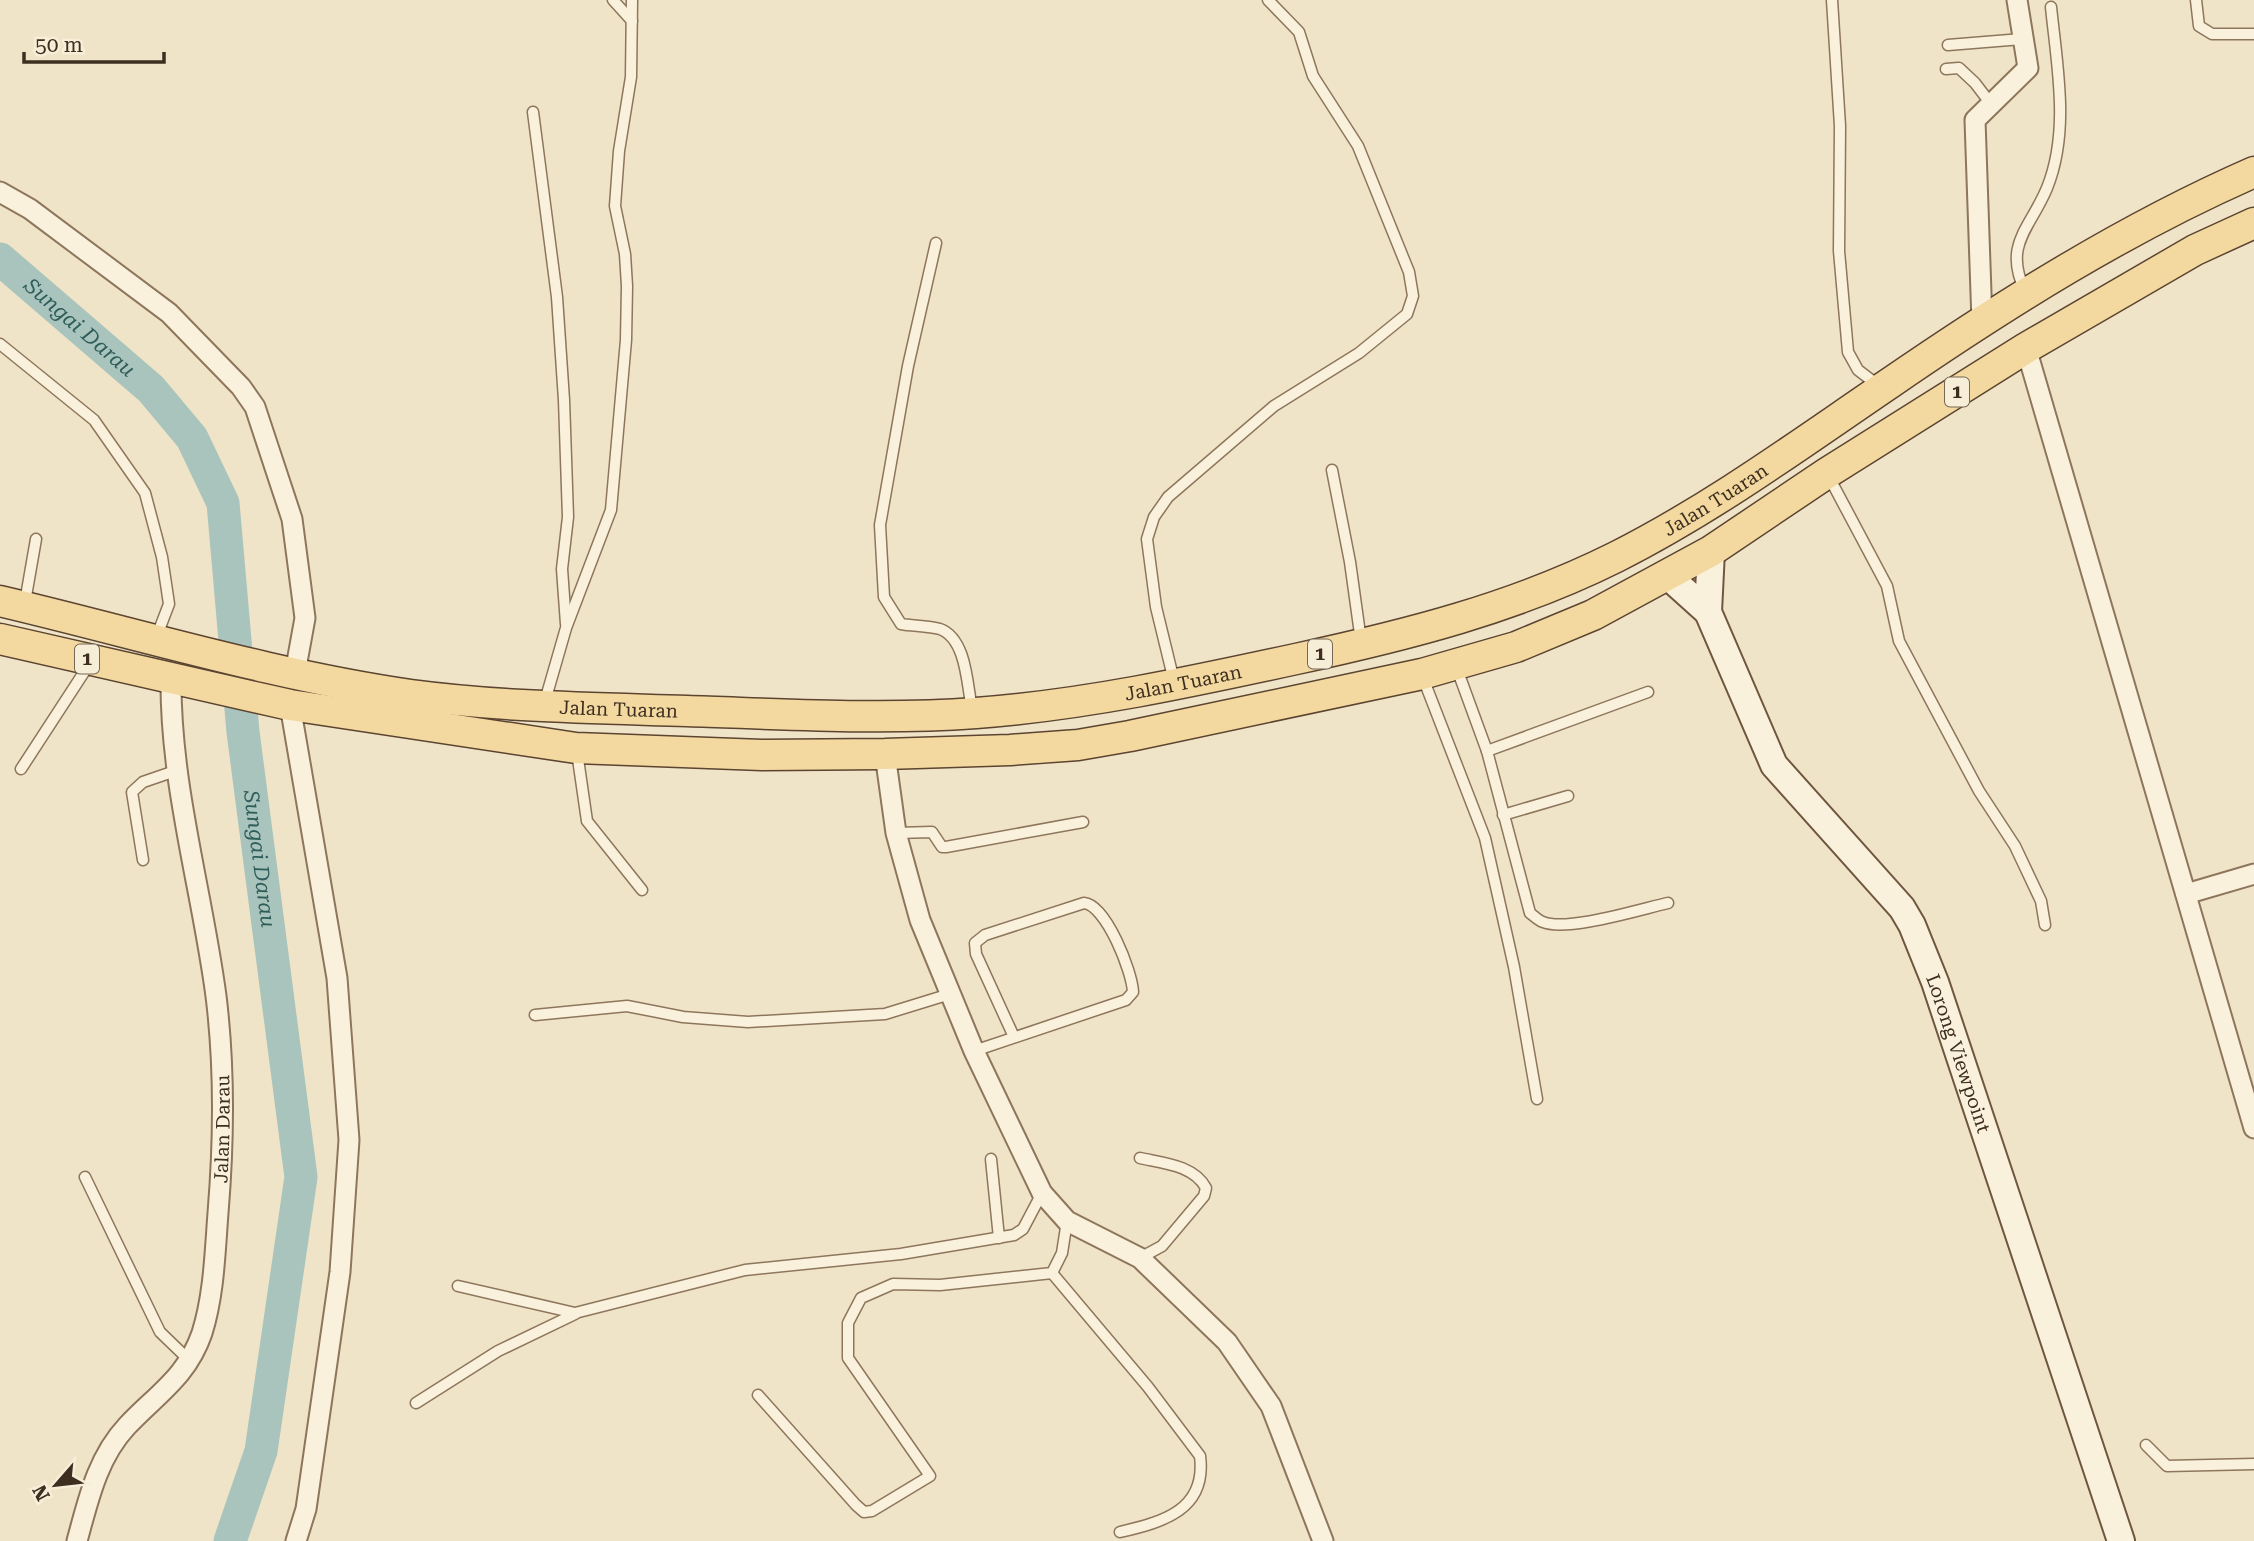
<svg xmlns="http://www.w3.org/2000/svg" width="2254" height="1541" viewBox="0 0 2254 1541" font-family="'Roboto Serif',serif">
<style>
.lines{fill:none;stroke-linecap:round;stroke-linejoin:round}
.river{stroke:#a9c4bc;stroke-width:33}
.lane-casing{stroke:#8d765c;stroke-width:13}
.street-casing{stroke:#8d765c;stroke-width:23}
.secondary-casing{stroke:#6f573f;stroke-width:30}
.primary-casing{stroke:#5b4430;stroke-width:33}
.lane{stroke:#faf1dc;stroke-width:10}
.street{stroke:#faf1dc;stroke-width:19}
.secondary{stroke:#faf1dc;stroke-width:26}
.primary{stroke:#f3d9a0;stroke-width:30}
.labels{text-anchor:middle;stroke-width:7;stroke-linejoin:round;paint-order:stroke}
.shield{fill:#f7eed8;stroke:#756857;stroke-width:2}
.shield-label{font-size:18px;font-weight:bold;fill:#3d2e20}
.street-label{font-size:19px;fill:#3d2e20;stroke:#f7eed8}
.water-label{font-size:21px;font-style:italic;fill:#2f5d5a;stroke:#f7eed8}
</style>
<rect width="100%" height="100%" fill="#f0e4c8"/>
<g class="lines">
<!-- river -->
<path class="river" id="s1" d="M0 259 151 389 192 438 223 503 243 732 301 1177 261 1451 230 1541"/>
<!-- lane casing -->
<g class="lane-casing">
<g id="lane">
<path d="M613 0 632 21"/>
<path d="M1832 0 1840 126 1839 251 1848 352 1858 370 1879 386"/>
<path d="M2196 0 2199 26 2212 34H2254"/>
<path d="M1948 45 2022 39"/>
<path d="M1946 69 1959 68 1975 83 1991 104"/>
<path d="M533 112 557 297 564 400 568 517 562 569 566 624"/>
<path d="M936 243 908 366 880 525 884 597 901 624C913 626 928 626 940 629 967 639 967 686 972 709"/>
<path d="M2025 291C2003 244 2030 229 2047 188 2070 131 2057 66 2051 7"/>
<path d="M0 344 94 420 145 493 162 557 169 604 156 638"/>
<path d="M1332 470 1350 562 1361 641"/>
<path d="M1829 477 1887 586 1899 641 1979 791 2015 846 2041 901 2045 925"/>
<path d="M25 602 36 539"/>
<path d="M1457 669 1487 751 1530 913C1534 916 1539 921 1543 922 1567 932 1641 909 1668 903"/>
<path d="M1423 678 1485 838 1514 967 1537 1099"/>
<path d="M1174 681 1156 607 1147 539 1154 517 1168 497 1274 406 1359 353 1407 314 1413 296 1409 272 1358 146 1313 76 1299 32 1268 0"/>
<path d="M545 701 566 628 611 510 626 340 627 286 625 254 615 206 619 151 631 77 632 0"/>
<path d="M1487 751 1648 692"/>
<path d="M577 752 587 821 642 890"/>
<path d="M21 769 90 663"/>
<path d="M1503 815 1568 796"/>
<path d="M896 833 932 832 942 847H946L1083 822"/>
<path d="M143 860 132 792 143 782 178 770"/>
<path d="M535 1015 627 1006 683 1017 748 1022 885 1014 950 994"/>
<path d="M974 1051 1126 1000 1133 992C1132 971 1106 905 1084 903L985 935 975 943 976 954 1014 1037"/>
<path d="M1140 1158C1162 1163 1194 1165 1206 1188L1204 1196 1162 1246 1140 1258"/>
<path d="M991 1159 999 1238"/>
<path d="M85 1177 160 1332 189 1360"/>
<path d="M1052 1273 1148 1387 1200 1456C1207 1510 1163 1522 1120 1532"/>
<path d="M458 1286 575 1313 745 1270 901 1254 1014 1235 1023 1229 1042 1193"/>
<path d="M758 1395 856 1505 864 1512 872 1511 930 1476 848 1358V1323L861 1298 893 1284 940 1285 1052 1273 1062 1253 1067 1221"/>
<path d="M416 1403 498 1351 575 1314"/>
<path d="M2146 1445 2167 1466 2254 1464"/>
</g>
</g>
<!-- street casing -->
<g class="street-casing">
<g id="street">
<path d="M0 192 30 209 169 313 241 387 255 407 292 519 305 618 295 673"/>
<path d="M1982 322 1975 120 2028 68 2017 0"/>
<path d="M2026 348 2254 1128"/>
<path d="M290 705 337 978 349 1140 340 1272 306 1509 296 1541"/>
<path d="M885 754 896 833 920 920 974 1051 1042 1193 1067 1221 1140 1258 1227 1342 1271 1406 1323 1541"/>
<path d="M2186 894 2254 874"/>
<path id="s2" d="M77 1541C88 1501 97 1458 127 1426 156 1395 187 1377 202 1333 214 1295 215 1252 218 1213 224 1140 225 1069 216 996 202 890 170 785 171 678"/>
</g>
</g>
<!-- secondary casing -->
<g class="secondary-casing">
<g id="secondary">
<path id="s3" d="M1711 551 1708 612 1774 765 1902 908 1912 925 1935 982 2121 1541"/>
<path d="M1668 576 1708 612"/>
</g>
</g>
<!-- primary casing -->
<g class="primary-casing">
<g id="primary">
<path id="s4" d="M0 601C136 633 272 675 411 695 502 707 595 708 687 711 783 714 880 720 976 713 1084 705 1190 682 1296 659 1407 635 1514 608 1616 557 1713 508 1800 444 1890 383 2005 304 2126 228 2254 172"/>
<path d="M0 639 290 705 576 748 762 755 885 754 1010 750 1078 745 1130 736 1422 674 1516 647 1593 615 1711 551 1827 473 2026 348 2195 250 2254 223"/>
</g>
</g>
<!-- lane -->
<use href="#lane" class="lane"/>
<!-- street -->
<use href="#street" class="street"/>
<!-- secondary -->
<use href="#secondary" class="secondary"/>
<!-- primary -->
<use href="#primary" class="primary"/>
</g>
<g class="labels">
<!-- shield labels -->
<g class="shield">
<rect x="1945" y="377.5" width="24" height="29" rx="5"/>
<rect x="1308" y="639.5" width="24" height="29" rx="5"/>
<rect x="75" y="644.5" width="24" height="29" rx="5"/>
</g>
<g class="shield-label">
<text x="1957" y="398">1</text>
<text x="1320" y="660">1</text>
<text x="87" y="665">1</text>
</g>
<!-- street labels -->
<g class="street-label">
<text dy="7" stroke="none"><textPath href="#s4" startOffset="1764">Jalan Tuaran</textPath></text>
<text dy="7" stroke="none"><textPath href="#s4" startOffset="1197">Jalan Tuaran</textPath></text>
<text dy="7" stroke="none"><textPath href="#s4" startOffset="630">Jalan Tuaran</textPath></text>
<text dy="7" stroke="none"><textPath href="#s3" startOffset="576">Lorong Viewpoint</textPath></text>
<text dy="7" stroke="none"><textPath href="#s2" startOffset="453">Jalan Darau</textPath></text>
</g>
<!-- water labels -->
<g class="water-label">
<text dy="7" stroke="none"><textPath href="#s1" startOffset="105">Sungai Darau</textPath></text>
<text dy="7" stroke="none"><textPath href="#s1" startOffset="693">Sungai Darau</textPath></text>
</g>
</g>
<!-- north arrow -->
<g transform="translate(56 1485) rotate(242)" stroke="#f7eed8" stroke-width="5" paint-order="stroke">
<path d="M0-5L12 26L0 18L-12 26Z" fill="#3d2e20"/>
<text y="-10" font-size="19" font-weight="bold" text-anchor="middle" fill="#3d2e20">N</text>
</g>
<!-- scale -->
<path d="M24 52v10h140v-10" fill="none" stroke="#3d2e20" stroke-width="3.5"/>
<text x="35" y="52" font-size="21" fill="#3d2e20" stroke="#f7eed8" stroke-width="5" paint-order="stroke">50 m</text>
</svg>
